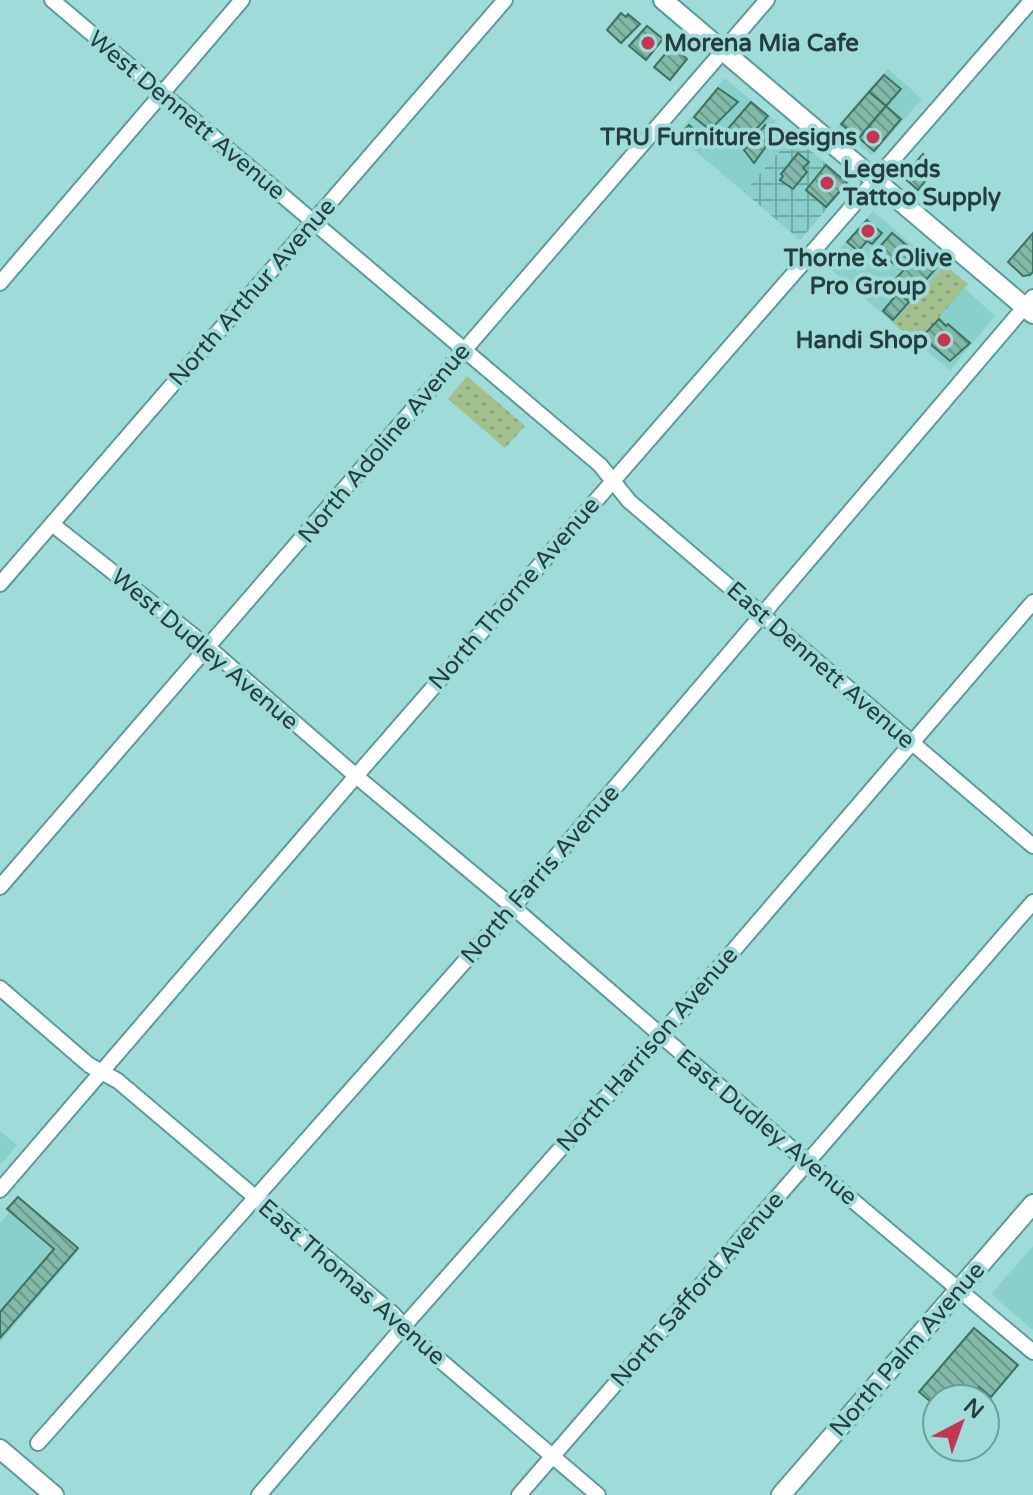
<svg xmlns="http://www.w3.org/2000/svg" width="1033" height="1495" viewBox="0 0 1033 1495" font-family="'Varela Round',sans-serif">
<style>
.built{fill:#89d0cd}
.industrial{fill:url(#industrial-grid)}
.grass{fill:url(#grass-dots)}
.building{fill:url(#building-back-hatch);stroke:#3e7364;stroke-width:2}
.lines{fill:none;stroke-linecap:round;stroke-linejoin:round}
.minor-casing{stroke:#5e9a98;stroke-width:18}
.secondary-casing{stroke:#5e9a98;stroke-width:22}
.minor{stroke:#fff;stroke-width:14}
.secondary{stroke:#fff;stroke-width:18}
.poi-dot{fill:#c53554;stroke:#9edbd9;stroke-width:3}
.labels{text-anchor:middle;stroke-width:8;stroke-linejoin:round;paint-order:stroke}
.poi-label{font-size:24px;font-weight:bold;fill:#263f3e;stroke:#9edbd9;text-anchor:start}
.street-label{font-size:24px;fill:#263f3e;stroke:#9edbd9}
</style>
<defs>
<pattern id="industrial-grid" width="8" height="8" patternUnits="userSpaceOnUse" patternTransform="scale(2)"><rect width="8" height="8" fill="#89d0cd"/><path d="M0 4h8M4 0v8" fill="none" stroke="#70aaa8"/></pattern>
<pattern id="grass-dots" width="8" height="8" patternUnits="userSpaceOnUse" patternTransform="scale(2)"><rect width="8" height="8" fill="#a2bf8e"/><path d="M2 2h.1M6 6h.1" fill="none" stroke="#849d75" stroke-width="1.8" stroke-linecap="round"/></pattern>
<pattern id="building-back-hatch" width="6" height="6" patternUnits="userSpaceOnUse" patternTransform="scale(2)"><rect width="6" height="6" fill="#82b9a8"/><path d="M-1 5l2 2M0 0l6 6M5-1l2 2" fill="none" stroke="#6a988a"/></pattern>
</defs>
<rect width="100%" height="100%" fill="#9edbd9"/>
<!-- built -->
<g class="built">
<path d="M888 69 922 99 874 154 871 155 838 127Z"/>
<path d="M725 78 793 136 744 192 676 135Z"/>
<path d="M873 211 918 250 922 245 945 265 893 323 826 265Z"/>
<path d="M964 288 995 316 950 370 917 343Z"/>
<path d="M0 1131 17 1145 0 1165Z"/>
<path d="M20 1199 79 1250 0 1342V1223Z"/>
<path d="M1033 1246V1330L991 1294Z"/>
</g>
<!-- industrial -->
<path class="industrial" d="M793 136 849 183 800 240 744 192Z"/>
<!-- grass -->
<g class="grass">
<path d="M945 265 968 284 917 343 893 323Z"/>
<path d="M467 376 525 426 505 448 448 399Z"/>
</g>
<!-- building -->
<g class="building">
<path d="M621 13 626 17 628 14 640 24 621 43 607 30Z"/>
<path d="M647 26 663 39 646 60 629 46Z"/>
<path d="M672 46 687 59 670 80 654 67Z"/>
<path d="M884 75 901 89 886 106 869 92Z"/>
<path d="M718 88 738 102 710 130 694 117Z"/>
<path d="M869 92 886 106 859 138 841 124Z"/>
<path d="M751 102 768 116 742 145 726 131Z"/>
<path d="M886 106 901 119 874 151 859 138Z"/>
<path d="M689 125 697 132 700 129 709 137 699 148 682 133Z"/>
<path d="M765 125 775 134 754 163 744 150Z"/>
<path d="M798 153 809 162 803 168 807 172 793 189 780 180 783 176 781 174Z"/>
<path d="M923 154 935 169 918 190 903 177Z"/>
<path d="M826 165 847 183 826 207 806 190Z"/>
<path d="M867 220 882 233 872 244 867 241 858 251 847 242Z"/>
<path d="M892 233 915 252 900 269 877 250Z"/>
<path d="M1033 233V272L1030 275 1023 276 1008 262Z"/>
<path d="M923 249 940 264 909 299 891 284Z"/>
<path d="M898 293 909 302 893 320 883 311Z"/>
<path d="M939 319 946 326 948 324 970 343 950 361 922 337Z"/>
<path d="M18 1197 78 1248 0 1338V1312L54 1249 7 1209Z"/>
<path d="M974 1328 1018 1365 991 1397 979 1387 971 1399H937V1407L919 1392Z"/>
</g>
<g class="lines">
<!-- minor casing -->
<g class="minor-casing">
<g id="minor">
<path d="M52 0 600 465 629 501 1033 846"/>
<path d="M0 283 242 0"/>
<path d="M52 524 209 648 356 776 513 907 807 1162 1033 1352"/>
<path d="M0 584 505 0"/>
<path d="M0 887 767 0"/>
<path d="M0 988 89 1065 118 1081 393 1314 414 1338 598 1495"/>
<path d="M0 1190 356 776 1032 0"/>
<path d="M38 1443 513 907 1033 297"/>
<path d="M259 1495 404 1326 660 1036 1033 602"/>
<path d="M519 1495 1033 902"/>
</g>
</g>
<!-- secondary casing -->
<g class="secondary-casing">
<g id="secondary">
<path d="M663 0 1033 314"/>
<path d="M0 1449 54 1495"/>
<path d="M781 1495 1033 1204"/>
</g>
</g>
<!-- minor -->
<use href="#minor" class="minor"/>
<!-- secondary -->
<use href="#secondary" class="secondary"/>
</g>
<!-- markers -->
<g class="poi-dot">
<circle cx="648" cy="43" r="8"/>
<circle cx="873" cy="137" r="8"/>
<circle cx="827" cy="183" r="8"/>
<circle cx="868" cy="231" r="8"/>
<circle cx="944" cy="340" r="8"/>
</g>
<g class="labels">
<!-- poi labels -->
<g class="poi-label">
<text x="664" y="51">Morena Mia Cafe</text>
<text x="857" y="145" text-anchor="end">TRU Furniture Designs</text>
<text x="843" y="177">Legends<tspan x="843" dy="28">Tattoo Supply</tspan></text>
<text x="868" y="266" text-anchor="middle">Thorne &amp; Olive<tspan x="868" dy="28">Pro Group</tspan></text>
<text x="928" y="348" text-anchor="end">Handi Shop</text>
</g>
<!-- street labels -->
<g class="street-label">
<text transform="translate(187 115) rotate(40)" y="8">West Dennett Avenue</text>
<text transform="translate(252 292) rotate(-49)" y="8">North Arthur Avenue</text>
<text transform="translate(384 443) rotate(-50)" y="8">North Adoline Avenue</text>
<text transform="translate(514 593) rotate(-49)" y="8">North Thorne Avenue</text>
<text transform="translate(205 649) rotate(40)" y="8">West Dudley Avenue</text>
<text transform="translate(821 665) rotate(41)" y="8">East Dennett Avenue</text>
<text transform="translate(540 874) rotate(-49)" y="8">North Farris Avenue</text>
<text transform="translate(647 1049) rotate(-49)" y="8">North Harrison Avenue</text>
<text transform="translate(767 1127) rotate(40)" y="8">East Dudley Avenue</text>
<text transform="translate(352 1282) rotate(41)" y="8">East Thomas Avenue</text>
<text transform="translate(697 1289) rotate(-49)" y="8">North Safford Avenue</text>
<text transform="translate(907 1349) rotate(-49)" y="8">North Palm Avenue</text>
</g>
</g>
<!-- north arrow -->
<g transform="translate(961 1423) rotate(41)"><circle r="38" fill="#9edbd9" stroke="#6e9d9b" stroke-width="2"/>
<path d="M0-6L14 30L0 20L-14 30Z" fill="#c53554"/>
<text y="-12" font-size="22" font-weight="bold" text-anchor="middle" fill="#263f3e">N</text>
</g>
</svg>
